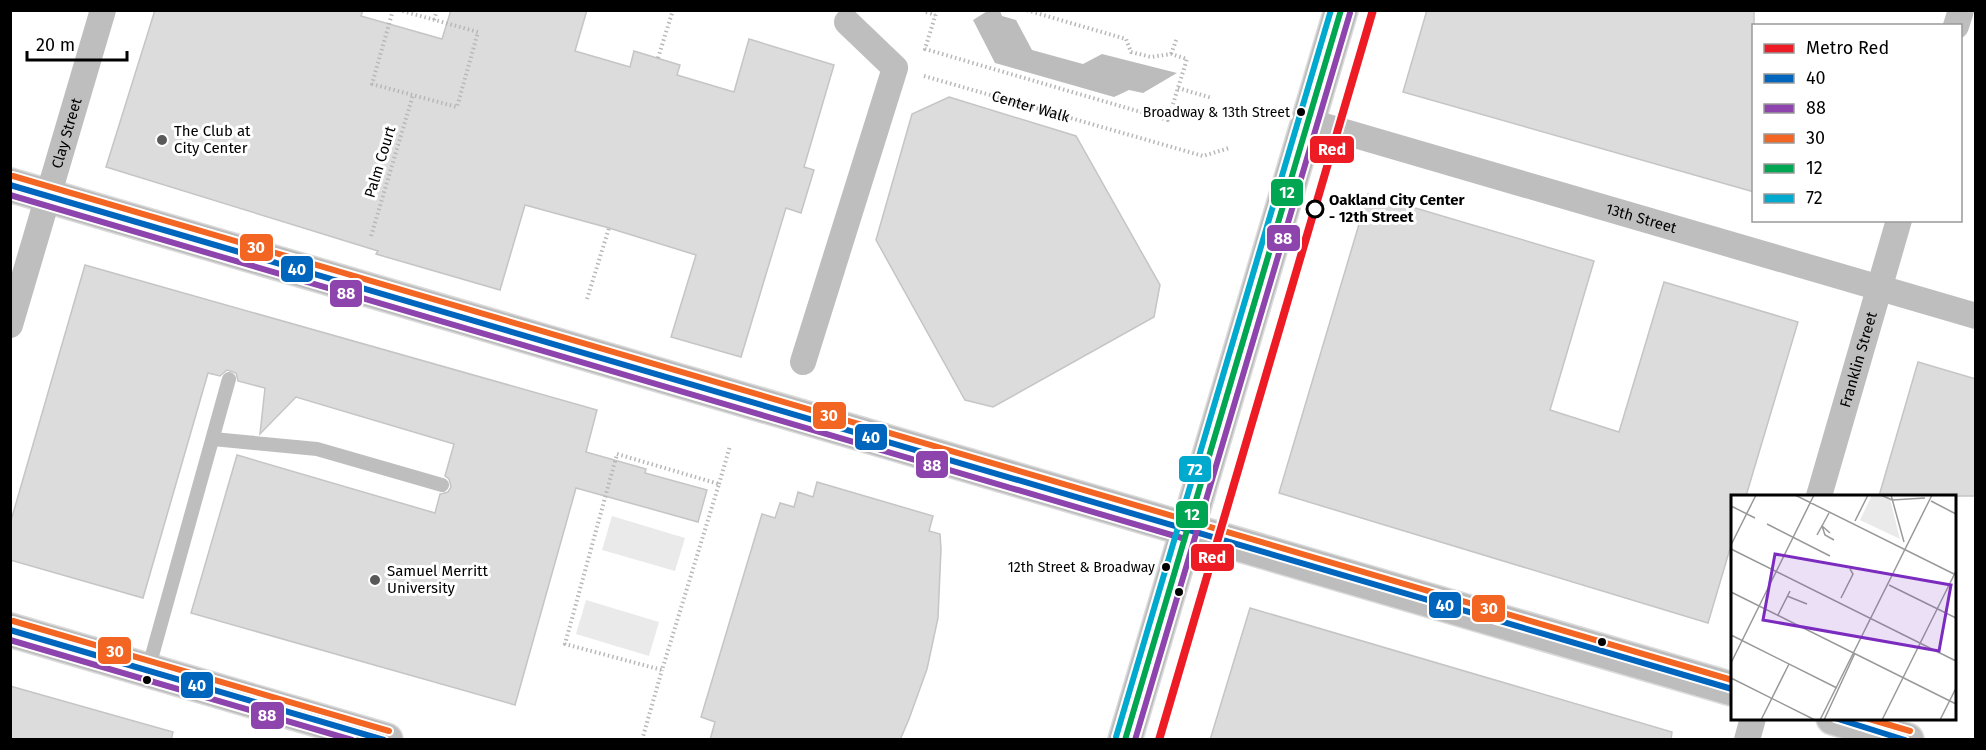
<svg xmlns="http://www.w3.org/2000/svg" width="1986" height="750" viewBox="0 0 1986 750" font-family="'Fira Sans',sans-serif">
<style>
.green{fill:#eaeaea}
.water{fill:#bcbcbc}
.building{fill:#dcdcdc;stroke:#c5c5c5;stroke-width:1.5}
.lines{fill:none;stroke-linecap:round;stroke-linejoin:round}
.primary-casing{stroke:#dbdbdb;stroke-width:36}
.path{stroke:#b8b8b8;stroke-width:4;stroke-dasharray:1.5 3;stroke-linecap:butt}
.lane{stroke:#bebebe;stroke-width:14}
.street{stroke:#bebebe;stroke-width:26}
.primary{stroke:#bdbdbd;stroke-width:33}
.bus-1-casing{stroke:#fff;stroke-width:10}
.bus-2-casing{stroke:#fff;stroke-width:10}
.bus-3-casing{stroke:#fff;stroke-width:10}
.bus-4-casing{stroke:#fff;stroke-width:10}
.bus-5-casing{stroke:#fff;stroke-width:10}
.bus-1{stroke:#0065bd;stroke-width:6}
.bus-2{stroke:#8e44ad;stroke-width:6}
.bus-3{stroke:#f26522;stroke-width:6}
.bus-4{stroke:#00a651;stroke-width:6}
.bus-5{stroke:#00a9ce;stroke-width:6}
.metro-1-casing{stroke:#fff;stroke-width:12}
.metro-1{stroke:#ed1c24;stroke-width:8}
.bus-dot{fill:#000;stroke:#fff;stroke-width:2}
.poi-dot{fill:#595959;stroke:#fff;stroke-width:2}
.stop-dot{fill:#fff;stroke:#000;stroke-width:3}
.labels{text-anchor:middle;stroke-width:6;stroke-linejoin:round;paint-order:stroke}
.bus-label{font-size:14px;fill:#000;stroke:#fff;text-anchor:end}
.street-label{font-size:15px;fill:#000;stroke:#fff}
.poi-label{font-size:15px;fill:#000;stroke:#fff;text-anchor:start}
.stop-label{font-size:15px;font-weight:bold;fill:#000;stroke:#fff;text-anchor:start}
.inset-road{fill:none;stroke:#999;stroke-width:1.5}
.view{fill:#7b2cbf;fill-opacity:0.15;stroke:#7b2cbf;stroke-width:3}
.inset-edge{fill:none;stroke:#000;stroke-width:3}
.line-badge{stroke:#fff;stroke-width:2}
.badge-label{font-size:16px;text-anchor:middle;font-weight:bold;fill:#fff}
</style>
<rect width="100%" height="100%" fill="#fff"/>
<!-- green -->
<g class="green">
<path d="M612 516 685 538 675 571 602 550Z"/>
<path d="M586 600 659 622 649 656 576 634Z"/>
</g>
<!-- water -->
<path class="water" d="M989 10 1000 11 1002 16 1016 20 1032 50 1083 64 1102 54 1177 73 1143 93 1129 90 1114 97 995 63 973 20Z"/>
<!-- building -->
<g class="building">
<path d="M155 10H363L361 16 442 39 451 10H587L575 51 630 67 634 51 680 65 677 75 734 92 749 39 834 65 804 167 814 170 801 213 786 208 741 357 671 337 696 255 609 228 525 205 500 290 376 254 378 251 106 167Z"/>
<path d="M1427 10H1754V192L1403 92Z"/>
<path d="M949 97 1076 136 1160 285 1154 317 993 407 965 400 876 240 912 114Z"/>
<path d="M1368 194 1594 261 1550 410 1619 432 1664 282 1798 322 1746 496H1732V542L1708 623 1279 493Z"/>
<path d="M85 265 597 410 586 452 646 469 645 473 707 490 698 522 576 488 515 705 191 613 237 455 435 513 440 494 448 492 451 487 449 479 445 476 454 444 296 397 260 434 265 388 238 381 236 373 227 370 220 376 208 373 143 598 10 560V524Z"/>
<path d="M1918 362 1976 379V496H1879Z"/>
<path d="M817 482 933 516 929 531 940 534 941 549 938 618 927 669 909 719 900 740H710L715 722 701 717 762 514 775 518 780 503 794 507 798 492 813 497Z"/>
<path d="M1250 608 1672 732 1671 740H1210Z"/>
<path d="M10 686 173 732 171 740H10Z"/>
</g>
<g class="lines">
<!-- primary casing -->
<g class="primary-casing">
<g id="primary">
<path d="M10 185 1732 689"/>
<path d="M10 630 386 740"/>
<path d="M1833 718 1907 740"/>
<path d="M1125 740 1341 10"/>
</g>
</g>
<!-- path -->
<g class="path">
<path d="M393 10 372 84 457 107 478 32 399 10"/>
<path d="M937 10 925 49 1168 120 1187 59 1171 54 1151 57 1131 52 1126 39 1026 10"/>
<path d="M926 12 935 15"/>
<path d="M434 20 437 10"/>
<path d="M1171 54 1177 38"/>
<path d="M658 58 673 10"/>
<path id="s1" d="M924 76 1203 156 1229 148"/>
<path d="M1178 88 1212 98"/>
<path d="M371 236 413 95"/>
<path d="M587 299 609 228"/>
<path d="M617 454 719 484 662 670 565 644Z"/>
<path d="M719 484 730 446"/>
<path d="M642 740 662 670"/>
</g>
<!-- lane -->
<g class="lane">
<path d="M213 439 317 449 442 485"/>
<path d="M148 670 229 379"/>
</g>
<!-- street -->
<g class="street">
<path d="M1956 26 1961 10"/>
<path id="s2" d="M1307 121 1976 316"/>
<path id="s3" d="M10 325 103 10"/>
<path d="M803 362 895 68 847 22"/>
<path id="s4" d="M1819 496 1899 220"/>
<path d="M1747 740 1753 718"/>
</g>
<!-- primary -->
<use href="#primary" class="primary"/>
<!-- bus-1 casing -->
<g class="bus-1-casing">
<g id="bus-1">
<path d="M10 185 1732 689"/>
<path d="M10 630 384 740"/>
<path d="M1835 718 1905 740"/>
</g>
</g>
<!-- bus-2 casing -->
<g class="bus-2-casing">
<g id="bus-2">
<path d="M10 195 1182 538"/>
<path d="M10 640 352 740"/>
<path d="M1135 740 1350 13"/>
</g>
</g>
<!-- bus-3 casing -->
<g class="bus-3-casing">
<g id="bus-3">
<path d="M13 176 1732 680"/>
<path d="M13 621 389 731"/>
<path d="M1866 718 1910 731"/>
</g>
</g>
<!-- bus-4 casing -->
<g class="bus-4-casing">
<path id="bus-4" d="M1125 740 1341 10"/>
</g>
<!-- bus-5 casing -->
<g class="bus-5-casing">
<path id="bus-5" d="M1116 737 1331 10"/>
</g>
<!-- bus-1 -->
<use href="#bus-1" class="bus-1"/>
<!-- bus-2 -->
<use href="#bus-2" class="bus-2"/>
<!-- bus-3 -->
<use href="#bus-3" class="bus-3"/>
<!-- bus-4 -->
<use href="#bus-4" class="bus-4"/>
<!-- bus-5 -->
<use href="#bus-5" class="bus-5"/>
<!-- metro-1 casing -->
<g class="metro-1-casing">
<path id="metro-1" d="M1159 740 1373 10"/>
</g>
<!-- metro-1 -->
<use href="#metro-1" class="metro-1"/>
</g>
<!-- markers -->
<g class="bus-dot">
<circle cx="1301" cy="112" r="5"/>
<circle cx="1166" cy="567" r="5"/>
<circle cx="1179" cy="592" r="5"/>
<circle cx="1602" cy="642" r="5"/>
<circle cx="147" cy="680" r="5"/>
</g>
<g class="poi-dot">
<circle cx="162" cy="140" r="6"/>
<circle cx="375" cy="580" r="6"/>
</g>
<circle class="stop-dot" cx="1315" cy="209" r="8"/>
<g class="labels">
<!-- bus labels -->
<g class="bus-label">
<text x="1290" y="117">Broadway &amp; 13th Street</text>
<text x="1155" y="572">12th Street &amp; Broadway</text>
</g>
<!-- street labels -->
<g class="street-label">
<text dy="5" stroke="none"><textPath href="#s1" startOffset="111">Center Walk</textPath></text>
<text dy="5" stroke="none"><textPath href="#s3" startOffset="200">Clay Street</textPath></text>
<text transform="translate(380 162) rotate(-73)" y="5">Palm Court</text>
<text dy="5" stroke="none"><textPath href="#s2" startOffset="348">13th Street</textPath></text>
<text dy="5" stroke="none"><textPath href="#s4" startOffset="142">Franklin Street</textPath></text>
</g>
<!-- poi labels -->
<g class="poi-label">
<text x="174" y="136">The Club at<tspan x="174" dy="17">City Center</tspan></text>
<text x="387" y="576">Samuel Merritt<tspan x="387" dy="17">University</tspan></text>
</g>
<!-- stop labels -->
<g class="stop-label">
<text x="1329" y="205">Oakland City Center<tspan x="1329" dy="17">- 12th Street</tspan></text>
</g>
</g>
<!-- overview -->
<g transform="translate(1731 495)">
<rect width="225" height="225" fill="#fff"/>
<path d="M141 0H158L169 44 129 25Z" fill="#eaeaea"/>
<path class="inset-road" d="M64 0 225 80M150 0 161 5 194 3M160 0 173 47M200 6 225 19M0 11 24 23M98 18 91 31 94 40 103 45M124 26 137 0M36 29 99 61M86 40 91 31 99 38M0 50 25 0M0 54 225 166M158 90 225 123M0 97 225 209M56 101 76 109M110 103 122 79 119 74M47 120 59 96M0 140 106 193M0 168 83 0M0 183 84 225M30 225 58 169M89 225 201 0M93 225 124 158M151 225 225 76M209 225 225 193"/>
<path class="view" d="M44 59 220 90 208 156 32 125Z"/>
<rect width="225" height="225" class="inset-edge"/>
</g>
<g class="line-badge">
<rect x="1309" y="135" width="46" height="29" rx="6" fill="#ed1c24"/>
<rect x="1270" y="178" width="34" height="29" rx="6" fill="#00a651"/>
<rect x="1266" y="224" width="35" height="28" rx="6" fill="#8e44ad"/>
<rect x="239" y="233" width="35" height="29" rx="6" fill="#f26522"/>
<rect x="280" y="255" width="34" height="28" rx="6" fill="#0065bd"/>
<rect x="329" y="279" width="34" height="29" rx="6" fill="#8e44ad"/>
<rect x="812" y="401" width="35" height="29" rx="6" fill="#f26522"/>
<rect x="854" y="423" width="34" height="28" rx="6" fill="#0065bd"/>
<rect x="915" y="450" width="34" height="29" rx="6" fill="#8e44ad"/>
<rect x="1178" y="455" width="34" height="28" rx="6" fill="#00a9ce"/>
<rect x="1175" y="500" width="34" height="29" rx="6" fill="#00a651"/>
<rect x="1190" y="543" width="45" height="29" rx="6" fill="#ed1c24"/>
<rect x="1428" y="591" width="34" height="28" rx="6" fill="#0065bd"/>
<rect x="1471" y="594" width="35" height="29" rx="6" fill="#f26522"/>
<rect x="97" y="636" width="35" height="29" rx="6" fill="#f26522"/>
<rect x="180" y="671" width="34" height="28" rx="6" fill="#0065bd"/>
<rect x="250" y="701" width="35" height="29" rx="6" fill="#8e44ad"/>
</g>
<g class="badge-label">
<text x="1332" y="155">Red</text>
<text x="1287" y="198">12</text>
<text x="1283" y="244">88</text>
<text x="256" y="253">30</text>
<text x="297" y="275">40</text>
<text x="346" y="299">88</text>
<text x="829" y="421">30</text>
<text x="871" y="443">40</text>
<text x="932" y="471">88</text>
<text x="1195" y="475">72</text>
<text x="1192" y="520">12</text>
<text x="1212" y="563">Red</text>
<text x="1445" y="611">40</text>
<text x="1489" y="614">30</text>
<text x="115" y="657">30</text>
<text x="197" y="691">40</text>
<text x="267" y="721">88</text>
</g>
<!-- border -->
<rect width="1986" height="750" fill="none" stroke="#000000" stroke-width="24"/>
<!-- legend -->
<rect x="1752" y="24" width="210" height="198" fill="#ffffff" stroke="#999999" stroke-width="1.5"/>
<rect x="1764" y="44" width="30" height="9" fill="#ed1c24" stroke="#999999" stroke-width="1.5"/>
<text x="1806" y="54" font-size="18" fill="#000000">Metro Red</text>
<rect x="1764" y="74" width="30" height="9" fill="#0065bd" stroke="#999999" stroke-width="1.5"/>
<text x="1806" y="84" font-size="18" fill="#000000">40</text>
<rect x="1764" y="104" width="30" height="9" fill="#8e44ad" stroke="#999999" stroke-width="1.5"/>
<text x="1806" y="114" font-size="18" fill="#000000">88</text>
<rect x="1764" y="134" width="30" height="9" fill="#f26522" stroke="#999999" stroke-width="1.5"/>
<text x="1806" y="144" font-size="18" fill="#000000">30</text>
<rect x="1764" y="164" width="30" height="9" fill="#00a651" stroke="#999999" stroke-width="1.5"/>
<text x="1806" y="174" font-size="18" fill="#000000">12</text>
<rect x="1764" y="194" width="30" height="9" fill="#00a9ce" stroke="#999999" stroke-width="1.5"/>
<text x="1806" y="204" font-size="18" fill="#000000">72</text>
<!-- scale -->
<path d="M27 51v9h100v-9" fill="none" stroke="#000000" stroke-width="3"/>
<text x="36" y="51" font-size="18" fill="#000000" stroke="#ffffff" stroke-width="4.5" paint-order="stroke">20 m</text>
</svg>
